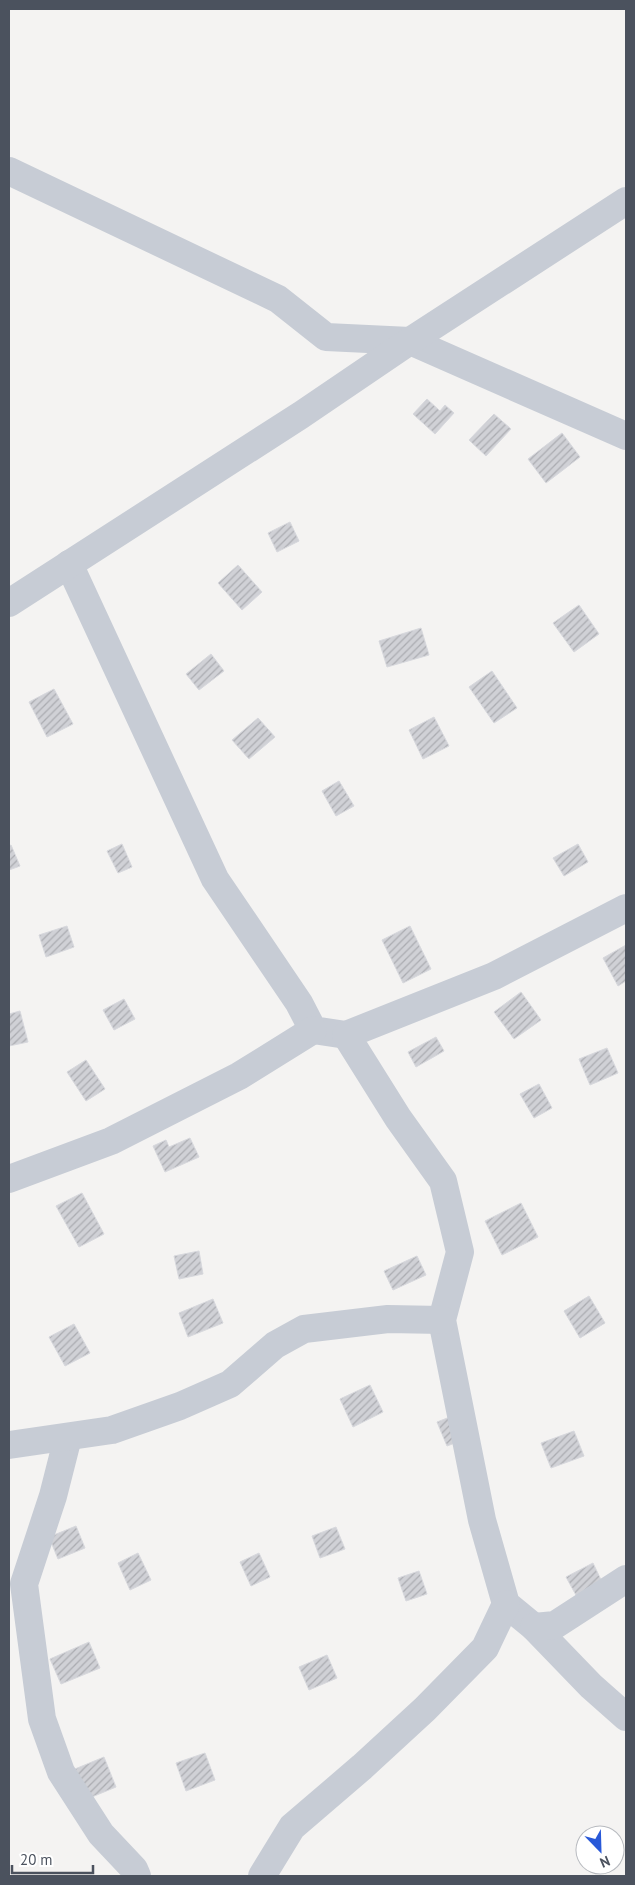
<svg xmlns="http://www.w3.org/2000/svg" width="635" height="1885" viewBox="0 0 635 1885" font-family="'PT Sans',sans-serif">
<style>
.building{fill:url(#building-hatch);stroke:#d7d8dd}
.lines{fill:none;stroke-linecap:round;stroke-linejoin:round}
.street{stroke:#c7ccd5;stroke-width:28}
</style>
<defs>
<pattern id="building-hatch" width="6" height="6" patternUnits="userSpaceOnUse" patternTransform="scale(1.25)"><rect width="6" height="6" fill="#d0d1d6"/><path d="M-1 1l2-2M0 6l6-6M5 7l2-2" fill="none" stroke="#abacb1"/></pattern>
</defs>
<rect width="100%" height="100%" fill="#f4f3f2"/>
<!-- building -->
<g class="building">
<path d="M427 399 440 411 445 405 454 413 435 434 413 414Z"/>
<path d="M494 414 511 429 486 456 469 440Z"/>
<path d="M562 433 580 457 546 483 528 459Z"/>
<path d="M290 522 299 541 277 552 268 533Z"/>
<path d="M238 565 262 592 242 610 218 583Z"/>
<path d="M579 605 599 634 574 652 553 623Z"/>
<path d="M421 628 429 655 387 667 379 641Z"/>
<path d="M211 654 224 671 199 690 186 674Z"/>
<path d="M492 671 517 708 494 723 469 687Z"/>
<path d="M54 689 73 724 47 737 29 702Z"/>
<path d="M434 717 449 746 423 759 409 730Z"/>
<path d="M258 718 275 737 249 759 232 740Z"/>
<path d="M339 781 354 806 336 816 322 791Z"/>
<path d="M122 844 132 867 118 873 107 851Z"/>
<path d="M578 844 588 862 564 876 553 858Z"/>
<path d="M11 845 20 866 9 870V846Z"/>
<path d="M67 926 74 947 46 957 39 935Z"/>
<path d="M410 926 431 969 403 983 382 940Z"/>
<path d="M626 945V981L618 986 603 958Z"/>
<path d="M521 992 541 1020 514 1039 494 1012Z"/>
<path d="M124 999 135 1019 114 1030 103 1010Z"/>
<path d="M20 1011 28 1042 9 1046V1014Z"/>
<path d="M436 1037 444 1051 416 1067 408 1052Z"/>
<path d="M607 1048 618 1073 590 1085 579 1059Z"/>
<path d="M86 1060 105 1089 86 1101 67 1072Z"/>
<path d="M539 1084 552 1108 534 1118 520 1094Z"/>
<path d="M190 1138 199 1157 165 1172 153 1146 166 1140 169 1147Z"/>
<path d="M82 1193 104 1234 79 1247 56 1206Z"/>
<path d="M521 1203 538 1237 502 1255 485 1221Z"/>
<path d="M199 1251 203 1274 179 1279 174 1256Z"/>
<path d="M417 1256 426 1275 393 1290 384 1271Z"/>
<path d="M589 1296 605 1323 580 1338 564 1311Z"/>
<path d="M213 1299 223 1323 188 1337 179 1313Z"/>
<path d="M74 1324 90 1353 65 1366 49 1337Z"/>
<path d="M370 1385 383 1412 353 1427 340 1399Z"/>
<path d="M450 1417 460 1441 447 1446 437 1422Z"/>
<path d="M574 1431 584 1456 551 1468 541 1443Z"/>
<path d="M76 1526 85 1548 58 1559 49 1537Z"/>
<path d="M336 1527 345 1549 320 1558 312 1536Z"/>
<path d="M138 1553 151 1580 130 1590 118 1563Z"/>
<path d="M259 1553 270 1577 251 1586 240 1562Z"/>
<path d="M593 1563 603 1584 577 1597 566 1577Z"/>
<path d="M419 1571 427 1594 406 1601 398 1578Z"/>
<path d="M89 1642 100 1668 61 1684 50 1659Z"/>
<path d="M327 1655 337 1678 309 1690 299 1667Z"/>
<path d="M205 1753 215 1780 186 1791 176 1763Z"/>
<path d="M104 1757 116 1787 87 1799 75 1769Z"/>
</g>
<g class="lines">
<!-- street -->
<g class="street">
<path d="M9 171 278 299 326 337 410 341 626 436"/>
<path d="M69 564 215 879 299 1003 313 1030 346 1035"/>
<path d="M9 603 301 415 410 341 626 201"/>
<path d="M626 908 494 976 346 1035 398 1118 443 1181 460 1252 442 1320 482 1520 506 1604 534 1627 591 1686 626 1717"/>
<path d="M9 1179 111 1141 239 1076 313 1030"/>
<path d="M68 1437 53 1496 24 1584 42 1719 61 1772 101 1834 134 1869 137 1876"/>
<path d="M9 1445 112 1430 180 1406 230 1384 275 1345 304 1329 388 1319 442 1320"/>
<path d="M534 1627 555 1625 626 1579"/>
<path d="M262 1876 292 1827 362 1767 425 1709 485 1648 506 1604"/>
</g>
</g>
<!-- border -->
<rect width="635" height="1885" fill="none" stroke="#4b525e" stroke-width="20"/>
<!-- north arrow -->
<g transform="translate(600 1850) rotate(157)"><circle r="24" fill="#ffffff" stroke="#b7babf"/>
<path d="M0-4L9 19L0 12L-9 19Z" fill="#2959d8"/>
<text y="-8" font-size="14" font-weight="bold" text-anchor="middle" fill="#4b525e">N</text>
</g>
<!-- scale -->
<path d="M12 1865v8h81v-8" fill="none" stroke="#4b525e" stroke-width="2.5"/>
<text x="20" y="1865" font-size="15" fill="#4b525e" stroke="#ffffff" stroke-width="4" paint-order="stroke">20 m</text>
</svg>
